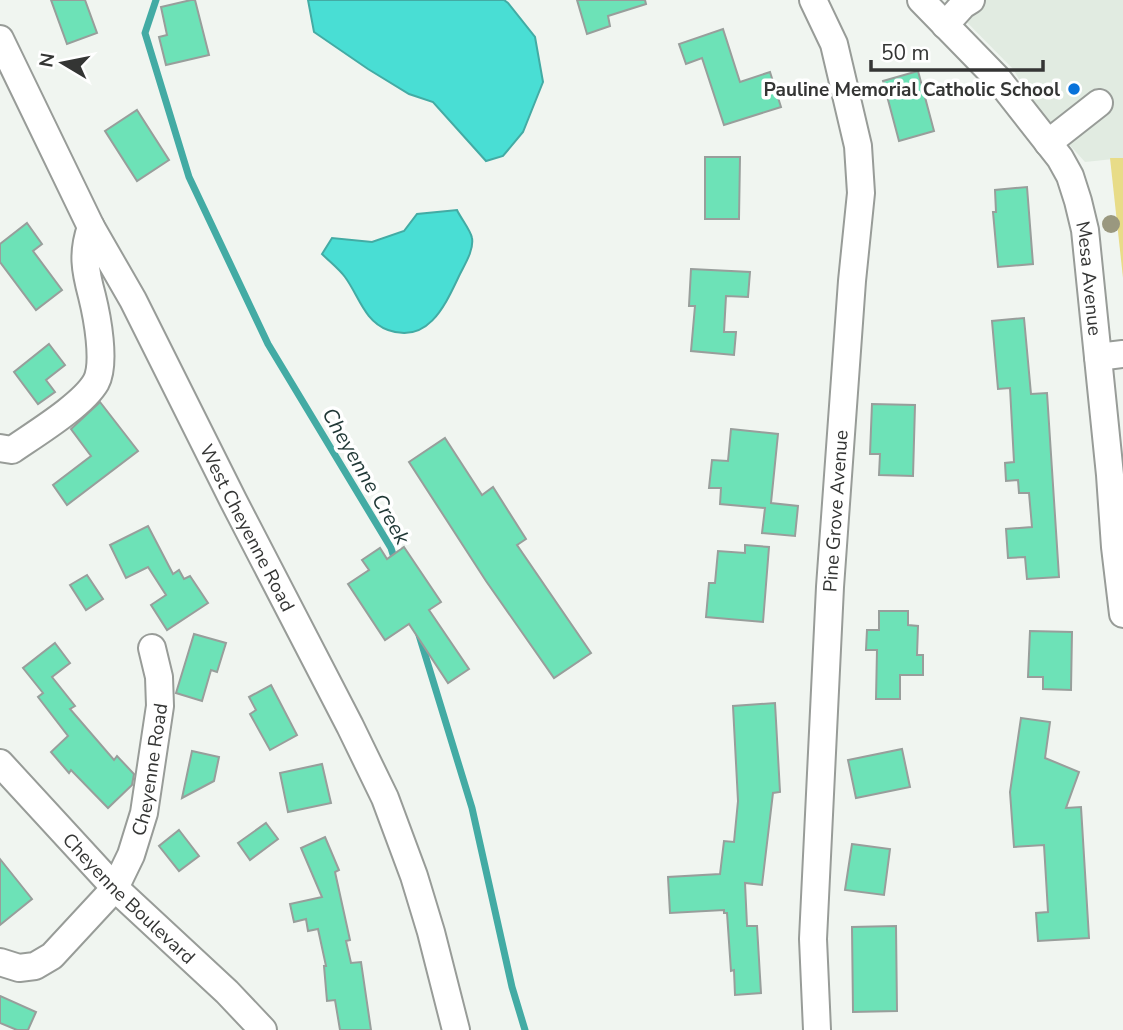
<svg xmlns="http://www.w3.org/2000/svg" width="1123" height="1030" viewBox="0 0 1123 1030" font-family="'Nunito Sans',sans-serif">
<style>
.built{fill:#e1ebe1}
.green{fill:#e8dc88}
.water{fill:#49ded4;stroke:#43aba4;stroke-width:2}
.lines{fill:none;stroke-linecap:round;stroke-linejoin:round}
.stream{stroke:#43aba4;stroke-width:7}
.building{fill:#6de2b7;stroke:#989e9b;stroke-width:2}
.minor-casing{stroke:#989c98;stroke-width:30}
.minor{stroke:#fff;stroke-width:26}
.tree{fill:#9a987f}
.poi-dot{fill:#0872da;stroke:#fff;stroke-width:2.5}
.labels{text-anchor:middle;stroke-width:7;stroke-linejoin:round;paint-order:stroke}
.poi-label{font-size:19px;font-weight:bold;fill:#343534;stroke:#fff;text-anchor:end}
.street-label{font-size:19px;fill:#343534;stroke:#fff}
.water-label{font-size:21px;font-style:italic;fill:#1f3735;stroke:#fff}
</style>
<rect width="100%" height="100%" fill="#f0f5f0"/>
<!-- built -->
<path class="built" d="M945 0H1123V158L1085 162 1037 109 1013 69Z"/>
<!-- green -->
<path class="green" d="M1110 158H1123V278Z"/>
<!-- water -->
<g class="water">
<path d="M308 0H504L508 3 535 37 543 82 523 132 503 156 486 161 433 102 409 94 368 69 314 32Z"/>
<path d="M457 210C460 217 471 231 472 238 474 250 465 264 460 274 446 303 429 345 388 330 364 321 359 296 345 277 339 269 330 262 322 254L332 238 372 242 404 231 417 214Z"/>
</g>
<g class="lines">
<!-- stream -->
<g class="stream">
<path d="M156 0 145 33 189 177 268 344 391 548 395 561"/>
<path d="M419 635 472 808 512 987 525 1030"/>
</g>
</g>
<!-- building -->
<g class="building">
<path d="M51 0H85L97 33 67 44Z"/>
<path d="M191 0H195L209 55 166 65 159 37 167 35 161 7Z"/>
<path d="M577 0H645L646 4 608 16 610 26 587 34Z"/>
<path d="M723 29 740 82 770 72 781 107 724 125 702 58 686 64 679 44Z"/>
<path d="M918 71 934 131 899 141 883 81Z"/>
<path d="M137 110 169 160 137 181 105 131Z"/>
<path d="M705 157H740L739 219H705Z"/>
<path d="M1027 187 1033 264 998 267 993 212H996L995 190Z"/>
<path d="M27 223 42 244 33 251 62 290 36 310 0 262V244Z"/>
<path d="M691 269 750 272 748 297 726 296 724 332H736L734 355 691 351 695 306H689Z"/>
<path d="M1024 318 1031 394 1047 393 1059 577 1027 579 1025 557 1008 558 1006 529 1032 527 1029 493H1019L1018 480 1006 481 1005 463 1014 462 1010 388 998 389 992 321Z"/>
<path d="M49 344 65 365 46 380 55 392 38 404 14 372Z"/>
<path d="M100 402 138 451 67 505 53 485 91 456 71 429Z"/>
<path d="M872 404 915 405 913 476 879 475 880 454H870Z"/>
<path d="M731 429 778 434 771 503 798 506 795 536 762 533 765 508 720 504 721 488H709L712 460 728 461Z"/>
<path d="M445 438 482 495 493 487 526 539 517 545 591 653 554 678 486 581 409 462Z"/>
<path d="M148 526 173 574 179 570 184 579 190 576 208 603 167 630 151 605 166 595 148 567 126 578 110 545Z"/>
<path d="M745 545 769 547 763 622 706 617 709 583H715L718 551 745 553Z"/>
<path d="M404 547 441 602 429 610 469 669 448 683 409 624 385 640 348 584 369 570 362 560 380 548 387 559Z"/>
<path d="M87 575 103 599 86 610 70 585Z"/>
<path d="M879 611H908V625L918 626 917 655H923V675H900V699H876L877 650H866L867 630H879Z"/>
<path d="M1030 631 1072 632 1071 690 1043 689V677H1028Z"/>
<path d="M194 634 226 643 217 672 211 670 202 701 176 693Z"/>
<path d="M55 643 70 663 52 677 75 706 70 709 114 760 117 756 134 774 132 785 108 808 71 770 69 773 51 752 68 736 38 697 43 693 23 668Z"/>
<path d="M271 685 297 735 270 750 250 714 256 710 249 697Z"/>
<path d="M775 703 780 792 773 793 762 885 745 883 747 926H757L761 993 735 995 734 970 731 971 727 913H724V910L670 913 668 877 720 874 724 841 734 842 738 801 733 706Z"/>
<path d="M1021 718 1050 722 1045 758 1079 772 1066 808 1081 807 1089 938 1038 941 1036 913 1048 912 1044 845 1014 847 1010 792Z"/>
<path d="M902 749 910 787 856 798 848 760Z"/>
<path d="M192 751 219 757 214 781 182 798Z"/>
<path d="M322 764 331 803 288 812 280 773Z"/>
<path d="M266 823 278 839 250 860 238 843Z"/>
<path d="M179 830 199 856 179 871 159 846Z"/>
<path d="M325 837 339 870 335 872 350 940 346 941 351 963 361 962 371 1030H340L335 1000 327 1001 324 966H326L318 929 308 931 306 919 294 922 290 904 322 897 301 848Z"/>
<path d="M852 844 890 849 884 895 845 890Z"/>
<path d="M0 859 32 899 0 925Z"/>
<path d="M896 926 897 1011 853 1012 852 927Z"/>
<path d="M0 996 36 1012 28 1030H17L0 1023Z"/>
</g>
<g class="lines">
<!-- minor casing -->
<g class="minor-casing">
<g id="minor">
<path d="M813 0 834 44 858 146 861 193 852 281 830 587 813 939 817 1030"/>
<path id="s1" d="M921 0 998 79 1060 158 1070 176 1078 201 1085 230 1110 475 1115 547 1123 614"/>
<path d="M945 25 963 5 971 0"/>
<path id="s2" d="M0 39 91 227 133 300 233 500 350 726 385 798 414 876 431 932 456 1030"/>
<path d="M1048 143 1099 103"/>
<path d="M1098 357 1123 354"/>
<path d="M0 448 12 450C35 434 83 405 96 382 106 363 97 316 92 296 85 270 82 253 91 227"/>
<path id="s3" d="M0 763 115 888 227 992 263 1030"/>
<path id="s4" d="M0 962 19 968 35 966 52 956 115 888 131 855 144 813 160 706 159 677 152 648"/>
</g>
</g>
<!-- minor -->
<use href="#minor" class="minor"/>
</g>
<!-- trees -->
<circle class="tree" cx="1111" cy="224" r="9"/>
<!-- markers -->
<circle class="poi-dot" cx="1074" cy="89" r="7"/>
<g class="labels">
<!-- poi labels -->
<g class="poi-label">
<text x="1060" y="96">Pauline Memorial Catholic School</text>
</g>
<!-- street labels -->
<g class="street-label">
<text dy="7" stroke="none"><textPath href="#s1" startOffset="336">Mesa Avenue</textPath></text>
<text transform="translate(835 511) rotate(-86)" y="7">Pine Grove Avenue</text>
<text dy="7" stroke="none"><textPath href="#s2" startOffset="548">West Cheyenne Road</textPath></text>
<text dy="7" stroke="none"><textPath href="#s4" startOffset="273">Cheyenne Road</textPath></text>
<text dy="7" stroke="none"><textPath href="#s3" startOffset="187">Cheyenne Boulevard</textPath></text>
</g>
<!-- water labels -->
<g class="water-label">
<text transform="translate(366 476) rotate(60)" y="7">Cheyenne Creek</text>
</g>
</g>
<!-- north arrow -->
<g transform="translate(63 63) rotate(280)" stroke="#ffffff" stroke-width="5" paint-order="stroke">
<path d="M0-5L12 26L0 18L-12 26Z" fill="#343534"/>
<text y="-10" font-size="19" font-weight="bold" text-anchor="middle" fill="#343534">N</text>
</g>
<!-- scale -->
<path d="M871 60v10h172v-10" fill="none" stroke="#343534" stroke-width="3.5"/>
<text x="881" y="60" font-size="21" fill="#343534" stroke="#ffffff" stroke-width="5" paint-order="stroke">50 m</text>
</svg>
